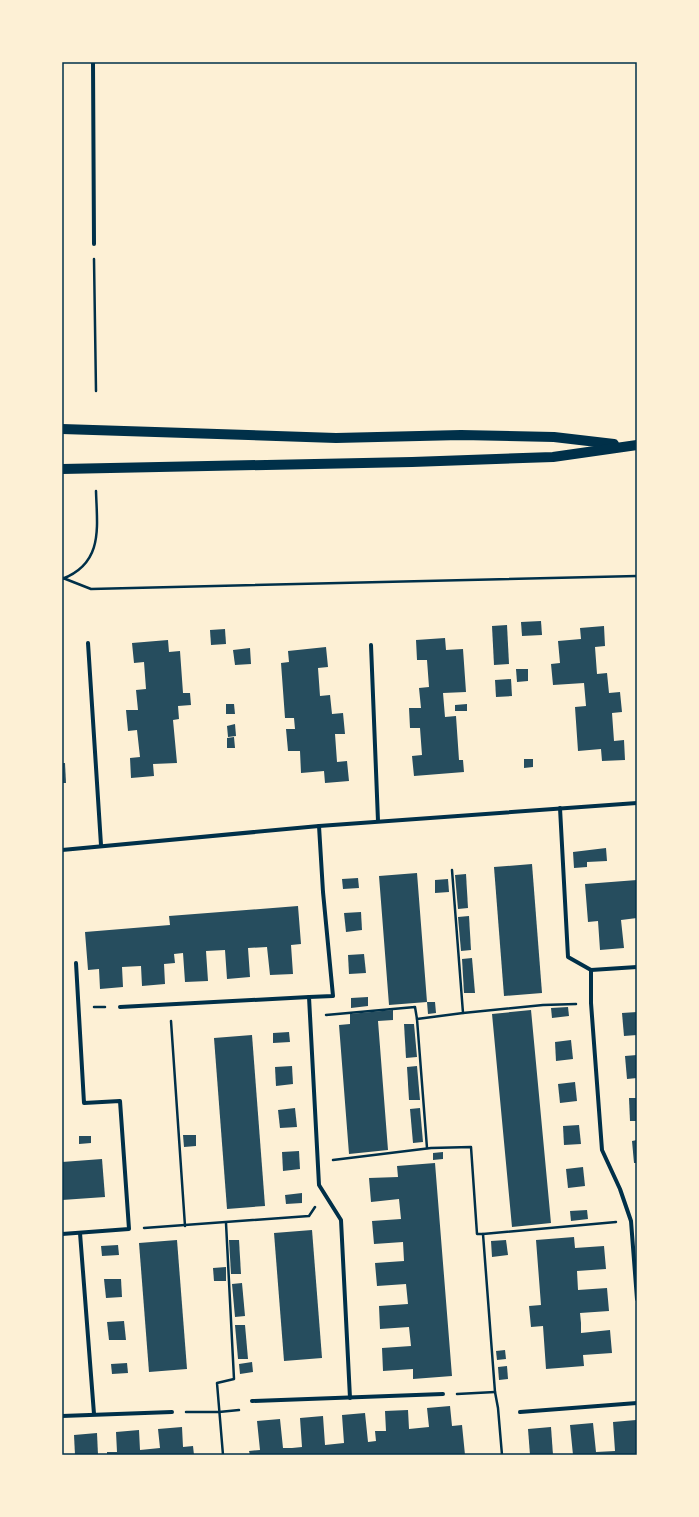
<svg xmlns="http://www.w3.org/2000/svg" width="699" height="1517" viewBox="0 0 699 1517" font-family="'Crimson Pro',serif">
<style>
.building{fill:#264d5e}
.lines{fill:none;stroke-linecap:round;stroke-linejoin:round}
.path{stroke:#003049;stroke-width:2.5}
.minor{stroke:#003049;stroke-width:4}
.primary{stroke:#003049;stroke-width:10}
.neatline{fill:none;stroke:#003049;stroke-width:1.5}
</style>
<rect width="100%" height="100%" fill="#fdf0d5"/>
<!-- building -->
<g class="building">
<path d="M541 621 542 635 522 636 521 622Z"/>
<path d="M507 625 509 664 494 665 492 626Z"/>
<path d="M604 626 605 646 595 647 597 674 607 673 609 693 620 692 622 712 612 713 614 741 624 740 625 760 602 761 601 749 578 751 575 707 586 706 584 683 553 685 551 664 560 663 558 641 581 639 580 628Z"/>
<path d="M225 629 226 644 211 645 210 630Z"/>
<path d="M445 638 446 650 463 649 466 692 443 693 445 717 456 716 459 760H463L464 772 414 776 412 756 422 755 420 728H410L409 708H421L419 688 429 687 427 660H417L416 640Z"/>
<path d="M168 640 169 652 180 651 183 693H190L191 705 178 706 179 719 173 720 177 763 153 764 154 776 131 778 130 758 140 757 137 730 128 731 126 710H138L136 690 146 689 144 662 134 663 132 643Z"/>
<path d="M326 647 328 667 318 668 320 696 330 695 332 714 343 713 345 734H335L337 762 347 761 349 781 325 783 324 771 301 773 300 751H288L286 729H295L294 718H285L281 663 289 662 288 651Z"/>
<path d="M250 648 251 664 235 665 233 650Z"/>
<path d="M516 669H528V681L517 682Z"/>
<path d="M511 679 512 696 496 697 495 680Z"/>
<path d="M226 704H234L235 714H226Z"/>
<path d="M467 704V711H455V705Z"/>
<path d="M235 724 236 736 228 737 227 726Z"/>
<path d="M234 737 235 748H227V738Z"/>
<path d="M524 759H533V767L524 768Z"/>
<path d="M62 763H65L66 783H62Z"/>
<path d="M606 848 607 861 587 862V867L574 868 573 852Z"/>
<path d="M532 864 542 993 504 996 494 867Z"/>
<path d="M417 873 427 1002H435L436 1013 428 1014 427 1002 389 1005 379 876Z"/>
<path d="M466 874 468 908 458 909 455 875Z"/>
<path d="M358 878 359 888 343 889 342 879Z"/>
<path d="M448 879 449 892 435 893V880Z"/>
<path d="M637 880V918L621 920 624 948 600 950 598 921 588 922 585 884Z"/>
<path d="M298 906 301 944 291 945 293 974 270 975 267 947 248 948 250 977 227 979 225 950 206 951 208 981 185 982 183 953 174 954 175 963 164 964 165 984 142 986 141 966 122 967 123 987 100 989 99 969 88 970 85 932 170 925 169 916Z"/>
<path d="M361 912 362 930 346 932 344 913Z"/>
<path d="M469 916 471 950 461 951 458 917Z"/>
<path d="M364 954 366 973 349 974 348 955Z"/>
<path d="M472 958 475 993H464L462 959Z"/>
<path d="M368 997V1006L351 1008V998Z"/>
<path d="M568 1007 569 1016 552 1018 551 1008Z"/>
<path d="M393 1010V1020L378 1021 388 1150 349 1154 339 1025 350 1024V1014Z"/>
<path d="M531 1010 551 1223 512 1227 492 1014Z"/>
<path d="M637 1012V1035L624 1036 622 1013Z"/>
<path d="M404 1024H414L417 1057 406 1058Z"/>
<path d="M289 1032 290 1042 273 1043V1033Z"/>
<path d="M252 1035 265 1206 227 1209 214 1038Z"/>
<path d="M571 1040 573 1059 556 1061 555 1042Z"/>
<path d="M637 1055V1078L627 1079 625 1056Z"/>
<path d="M292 1066 293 1084 276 1086 275 1067Z"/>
<path d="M417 1066 420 1100H409L407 1067Z"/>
<path d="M575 1082 577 1101 560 1103 558 1084Z"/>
<path d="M629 1098H637V1121H630Z"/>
<path d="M295 1108 297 1127 280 1128 278 1110Z"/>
<path d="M420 1108 423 1142 413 1143 410 1109Z"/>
<path d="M579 1125 581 1144 564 1145 563 1126Z"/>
<path d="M183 1135H196V1146L184 1147Z"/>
<path d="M79 1136H91V1143L79 1144Z"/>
<path d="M637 1140V1163H634L632 1141Z"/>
<path d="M299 1151 300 1169 283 1171 282 1152Z"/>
<path d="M443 1152V1159L433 1160V1153Z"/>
<path d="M102 1159 105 1197 62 1200V1162Z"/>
<path d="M435 1163 452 1376 413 1379V1369L383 1371 382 1348 411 1346 409 1327 380 1329 379 1306 408 1304 406 1284 377 1286 375 1263 404 1261 403 1242 374 1244 372 1221 401 1219 399 1199 371 1202 369 1178 398 1177 397 1166Z"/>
<path d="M583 1167 585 1186 568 1188 566 1169Z"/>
<path d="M302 1193V1203L286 1204 285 1195Z"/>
<path d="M587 1210 588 1219 571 1221 570 1211Z"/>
<path d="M312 1230 322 1358 284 1361 274 1233Z"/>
<path d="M574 1237 575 1248 604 1246 606 1269 577 1271 578 1290 607 1288 609 1311 580 1313 581 1323V1333L610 1330 612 1353 583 1355 584 1366 546 1369 543 1326 531 1327 529 1306 541 1305 536 1240Z"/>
<path d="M177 1240 187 1369 149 1372 139 1243Z"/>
<path d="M229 1240H239L241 1274H231Z"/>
<path d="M506 1240 508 1255 492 1257 491 1241Z"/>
<path d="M118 1245 119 1255 102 1256 101 1246Z"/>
<path d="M226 1267V1281H214L213 1268Z"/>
<path d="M104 1279H121L122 1297 106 1298Z"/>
<path d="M242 1283 245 1316 235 1317 232 1284Z"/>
<path d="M124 1321 126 1340H109L107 1322Z"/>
<path d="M235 1325H245L248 1359H238Z"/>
<path d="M505 1350 506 1359 497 1360 496 1351Z"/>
<path d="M252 1362 253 1372 240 1374 239 1364Z"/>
<path d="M127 1363 128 1373 112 1374 111 1364Z"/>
<path d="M507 1366 508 1379 499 1380 498 1367Z"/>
<path d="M450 1406 452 1426 462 1425 465 1455H250L249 1451 260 1450 257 1421 280 1419 283 1448H292L302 1447 300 1418 323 1416 325 1445 344 1443 342 1415 365 1413 368 1442 376 1441 375 1431H386L385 1411 408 1410 409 1429 429 1427 427 1408Z"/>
<path d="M636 1420 637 1455H573L570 1425 593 1423 596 1452 615 1451 613 1422Z"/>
<path d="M182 1427 183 1447 193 1446 194 1455H107V1452H117L116 1432 139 1430 140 1450 160 1448 158 1429Z"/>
<path d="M551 1427 553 1455H530L528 1429Z"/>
<path d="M97 1433 98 1455H75L74 1435Z"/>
</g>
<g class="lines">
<!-- path -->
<g class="path">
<path d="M94 259 96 391"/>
<path d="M63 578 91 589 637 576"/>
<path d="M62 579C104 563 97 527 96 491"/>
<path d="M94 1007H105"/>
<path d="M463 1013 543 1005 576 1004"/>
<path d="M326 1015 415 1007 417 1019"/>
<path d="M171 1021 185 1226"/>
<path d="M427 1148 417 1019 463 1013 452 870"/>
<path d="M333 1160 431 1148 471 1147 477 1234H483L495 1392 498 1408 502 1455"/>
<path d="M144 1228 309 1216 315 1207"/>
<path d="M483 1234 616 1222"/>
<path d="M457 1394 495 1392"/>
<path d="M186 1412H219L239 1410"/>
<path d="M223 1455 217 1383 234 1379 226 1223"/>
</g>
<!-- minor -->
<g class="minor">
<path d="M93 62 94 244"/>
<path d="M88 643 101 845"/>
<path d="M371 645 378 821"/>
<path d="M560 808 568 957 591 970V1003L602 1150 620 1189 631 1221 637 1299"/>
<path d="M319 826 323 892 333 996 309 997 319 1185 341 1220 350 1398"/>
<path d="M62 850 319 826 637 803"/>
<path d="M591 970 637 967"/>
<path d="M120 1007 309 997"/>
<path d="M80 1233 94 1414"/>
<path d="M62 1234 129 1229 120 1101 84 1103 76 963"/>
<path d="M252 1401 443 1394"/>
<path d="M520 1412 637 1403"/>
<path d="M62 1416 172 1412"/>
</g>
<!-- primary -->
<g class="primary">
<path d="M62 429 336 438 461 435 554 437 614 444"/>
<path d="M62 469 412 462 553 457 637 445"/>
</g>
</g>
<!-- border -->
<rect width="699" height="1517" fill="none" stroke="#fdf0d5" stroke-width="126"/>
<rect x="63" y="63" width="573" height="1391" class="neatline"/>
</svg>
